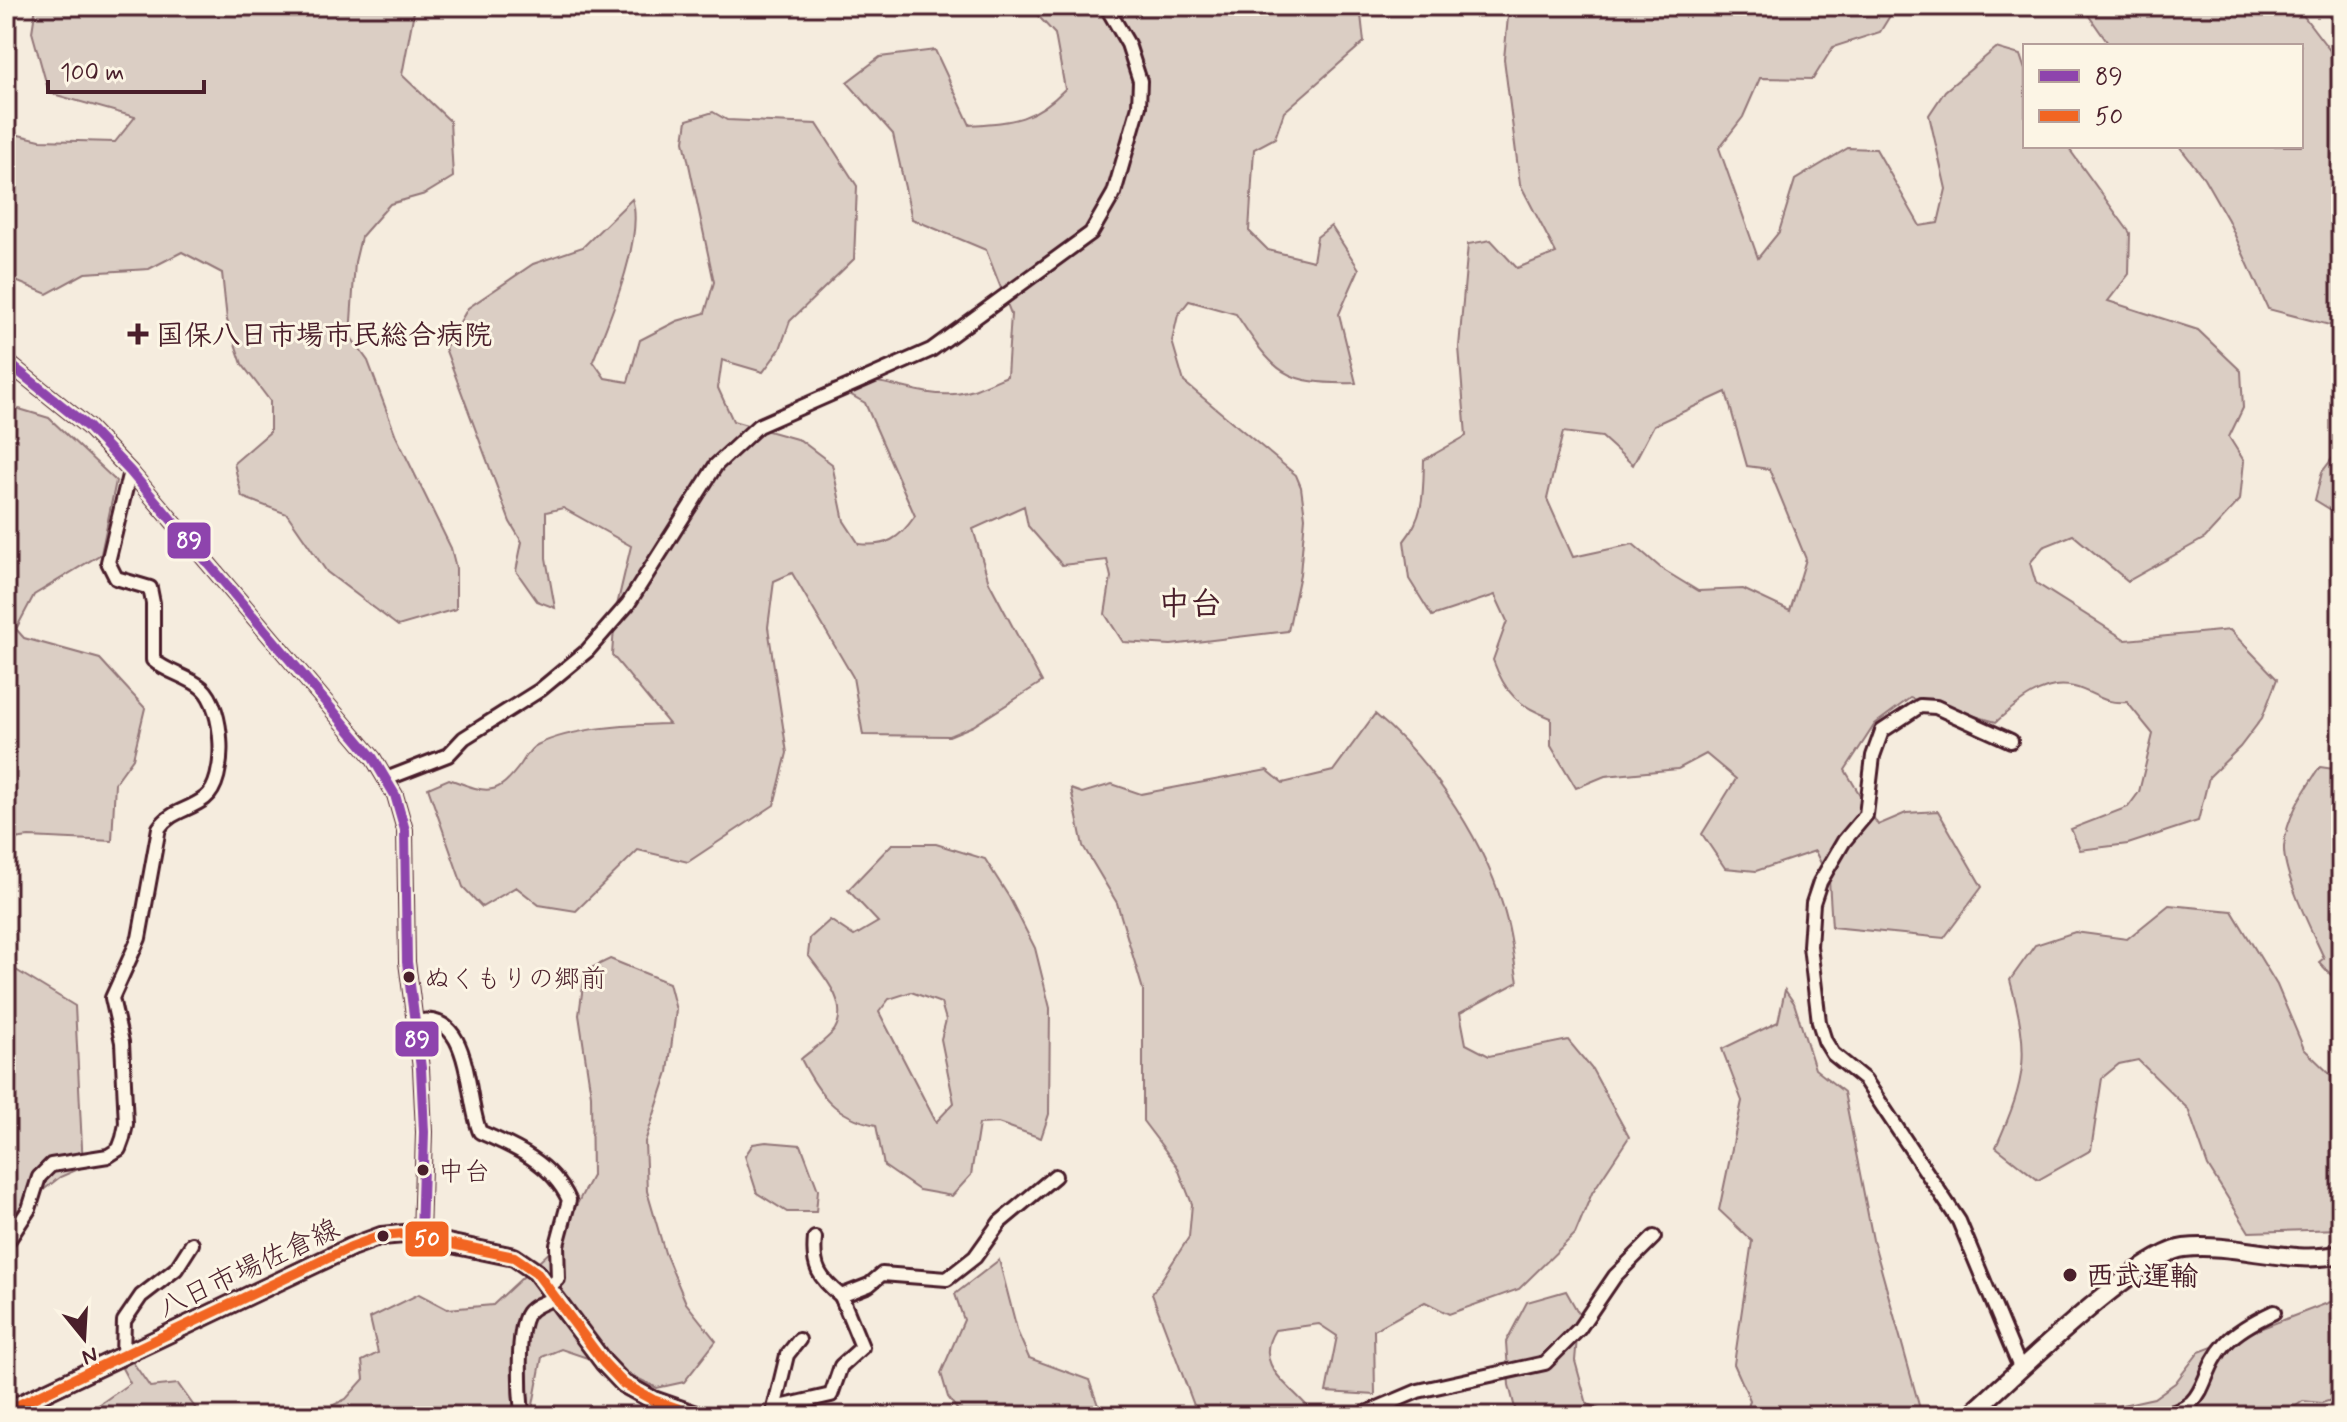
<svg xmlns="http://www.w3.org/2000/svg" width="2347" height="1422" viewBox="0 0 2347 1422" font-family="Mynerve,'Klee One',sans-serif">
<style>
.green{fill:#dbcec4;stroke:#927678;stroke-width:2;fill-rule:evenodd}
.lines{fill:none;stroke-linecap:round;stroke-linejoin:round}
.minor-casing{stroke:#4a1f2b;stroke-width:18}
.major-casing{stroke:#4a1f2b;stroke-width:22}
.minor{stroke:#fcf5e5;stroke-width:12}
.major{stroke:#fcf5e5;stroke-width:16}
.bus-1-casing{stroke:#fcf5e5;stroke-width:16}
.bus-2-casing{stroke:#fcf5e5;stroke-width:16}
.bus-1{stroke:#8e44ad;stroke-width:10}
.bus-2{stroke:#f26522;stroke-width:10}
.poi-dot{fill:#4a1f2b;stroke:#fcf5e5;stroke-width:3}
.labels{text-anchor:middle;stroke-width:6;stroke-linejoin:round;paint-order:stroke}
.bus-label{font-size:26px;fill:#4a1f2b;stroke:#fcf5e5;text-anchor:start}
.poi-label{font-size:28px;font-weight:bold;fill:#4a1f2b;stroke:#fcf5e5;text-anchor:start}
.street-label{font-size:28px;fill:#4a1f2b;stroke:#fcf5e5}
.quarter-label{font-size:32px;font-weight:bold;fill:#4a1f2b;stroke:#fcf5e5}
.line-badge{stroke:#fcf5e5;stroke-width:3}
.badge-label{font-size:22px;text-anchor:middle;font-weight:bold;fill:#fff}
</style>
<rect width="100%" height="100%" fill="#f5ecde"/>
<filter id="ink" filterUnits="userSpaceOnUse"><feTurbulence type="fractalNoise" baseFrequency=".0125" numOctaves="2"/><feDisplacementMap in="SourceGraphic" scale="16" xChannelSelector="R" yChannelSelector="G"/><feConvolveMatrix kernelMatrix="1 2 1 2 8 2 1 2 1" color-interpolation-filters="sRGB"/></filter>
<g filter="url(#ink)">
<!-- green -->
<g class="green">
<path d="M36 6H415L402 75 450 121 453 177 425 194 390 204 361 237 355 262 350 336 368 361 396 436 451 548 456 568V609L398 626 327 572 287 514 242 497 234 463 270 432V401L242 364 227 320 222 273 182 252 149 269 85 273 47 294 6 277V132L40 140 115 142 135 117 49 93 32 32Z"/>
<path d="M1029 6H1360L1364 42 1284 112 1275 138 1254 149 1249 231 1268 250 1313 261 1317 237 1331 226 1359 269 1339 314 1356 383C1283 385 1275 373 1236 314L1189 301 1178 315 1172 341 1184 382 1296 475 1301 487 1305 517 1300 574 1288 631 1171 645 1123 642 1105 614 1111 577 1107 560 1062 565 1028 526 1024 506 973 529 989 582 1042 682 973 726 949 736 863 735 853 677 792 573 774 581 768 627 787 753 774 805 688 862 638 850 576 911 539 905 516 887 482 907 463 887 428 788 449 779C487 793 496 798 521 764 525 758 530 748 537 745 573 727 629 725 669 724L612 655 615 614 631 546 563 508 546 512V558L555 608 537 601 516 571 522 542 510 522 445 348 468 308 533 264 583 247 632 199C645 237 608 323 593 361L605 378 628 382 640 340 677 321 705 313 714 282 684 141 687 120 713 112 727 120 817 124 857 186 854 259 790 321 780 349 763 372 722 360 718 388 733 421 800 440 832 464 844 521 859 544C887 547 899 539 915 516L865 403 832 384C883 372 910 397 954 394 972 393 990 383 1007 376L1011 314 986 250 912 219 893 134 847 82 880 57 935 50 970 125C1013 122 1034 121 1065 89L1055 34Z"/>
<path d="M1509 6H1896L1880 32 1833 47 1813 79 1760 78 1743 117 1719 148 1758 258 1779 232 1795 180 1848 148 1876 149 1920 226 1938 223 1946 189 1929 115 1945 91 1996 48 2020 55 2025 70V146H2067L2130 233 2129 274 2108 301 2198 330 2241 371 2243 408 2229 437 2244 461 2240 500 2205 538 2128 581 2073 535 2043 547 2030 563 2036 583 2126 640 2230 630 2277 679 2262 718 2240 747 2209 777 2198 821 2128 844 2080 850 2071 829 2128 807 2139 792 2153 734 2127 702C2101 704 2097 693 2074 687 2044 679 2016 704 1996 722L1910 698 1875 724 1845 770 1878 825 1906 813 1938 811 1982 887 1944 938 1832 927 1829 880 1815 851 1756 871 1725 868 1702 834 1736 779 1706 754 1678 769 1605 776 1576 788 1551 746V718C1518 706 1505 693 1493 660L1507 621 1495 595 1432 616 1409 579 1404 541C1425 515 1423 492 1424 460L1466 436 1459 347 1468 244 1491 240 1517 268 1556 253 1520 184 1504 59ZM1726 392 1747 466 1769 469 1806 559 1790 611 1743 589 1698 591 1662 569 1633 544 1573 557 1547 499 1563 432 1602 437 1633 465 1654 425Z"/>
<path d="M2082 6H2296L2341 65V328L2268 309 2228 220 2204 178 2179 146H2301V46H2110Z"/>
<path d="M6 405 49 418 116 481 101 554 34 595 16 629 24 638 100 659 145 708 133 758 115 783 112 841 29 837 6 840Z"/>
<path d="M2341 447V516L2315 500 2322 472Z"/>
<path d="M1375 714C1433 762 1489 847 1507 921 1512 940 1514 962 1518 982L1460 1013 1466 1044 1489 1056 1568 1040 1592 1069 1629 1137 1592 1193 1575 1234 1519 1289 1449 1314 1425 1302 1374 1330 1375 1395 1326 1392 1337 1336 1319 1324 1275 1330C1253 1364 1286 1382 1308 1407L1311 1416H1198L1152 1294 1189 1237 1192 1204 1177 1166 1143 1121V990L1117 903 1083 846 1071 789 1082 793 1112 784 1141 794 1267 770 1283 783 1333 771Z"/>
<path d="M2320 767 2341 770V1006L2332 976 2319 962 2324 958C2312 931 2283 875 2284 847 2286 817 2304 791 2320 767Z"/>
<path d="M892 844H936L985 859 1009 897 1035 948 1050 1008 1049 1114 1041 1138 998 1123 979 1124 971 1175 952 1196 919 1190 884 1166 876 1125C835 1117 819 1094 801 1059 811 1050 828 1040 835 1029 850 1003 822 974 808 955L810 938 830 920 854 936 878 922 848 890ZM911 992 941 1003 946 1020 941 1039 954 1103 936 1122 879 1012 889 999Z"/>
<path d="M2169 905 2232 911 2277 985 2304 1049 2338 1082 2341 1079V1229L2249 1232 2208 1166 2188 1109 2138 1060 2119 1064 2102 1078 2091 1150 2038 1180 1996 1147C2027 1077 2030 1054 2010 980L2035 945 2075 932 2127 939Z"/>
<path d="M610 959 669 983 676 1010 668 1072 645 1142 647 1191 665 1253 686 1303 716 1341 684 1382 657 1388 617 1368 561 1349 542 1357 531 1416H311L346 1399 364 1379 362 1361 378 1353 370 1318 419 1294 447 1309 493 1305 553 1249 592 1176 591 1095 579 1015 585 971Z"/>
<path d="M6 964 75 1006 83 1167 60 1177 6 1219Z"/>
<path d="M1785 990 1794 1003 1815 1069 1844 1092 1873 1240 1922 1416H1746L1750 1400 1734 1364 1752 1241 1719 1210 1742 1101 1722 1049 1778 1022Z"/>
<path d="M766 1142 801 1145 818 1190 816 1212H787L757 1193 745 1156 753 1144Z"/>
<path d="M999 1260 1018 1333 1029 1358 1089 1380 1099 1408 1097 1416H962L948 1397 941 1373 964 1320 955 1294Z"/>
<path d="M1566 1291 1579 1314 1575 1361 1587 1404 1615 1416H1517L1509 1385 1506 1342 1527 1302Z"/>
<path d="M2341 1298V1397L2322 1403 2303 1401 2282 1416H2072L2154 1398 2175 1383 2199 1352Z"/>
<path d="M132 1361 150 1387 178 1384 201 1416H83L130 1383 122 1368Z"/>
</g>
<g class="lines">
<!-- minor casing -->
<g class="minor-casing">
<g id="minor">
<path d="M6 361 88 427 130 471 373 758 395 795 405 830 407 962 421 1068 424 1132 421 1236"/>
<path d="M2011 741 1936 707 1920 706 1882 731 1873 756 1866 815 1844 841 1820 882 1813 903 1810 946 1819 1022 1825 1041 1833 1054 1865 1080 1959 1221 2021 1370"/>
<path d="M386 779 448 755 464 738 540 690 587 651 628 604 716 465 758 426 931 350 1091 233 1114 193 1139 106 1140 81 1128 44 1106 6"/>
<path d="M415 1022C473 1008 465 1099 480 1132 515 1147 552 1163 569 1200L557 1245 558 1279 548 1288"/>
<path d="M815 1238C812 1267 819 1278 841 1296"/>
<path d="M6 1244 29 1209 39 1177 51 1165 108 1156 119 1149 123 1138 126 1124 122 1042 112 998 139 938 159 828C172 810 188 811 205 798 228 780 224 707 202 688 188 676 168 673 153 660V603L150 588 116 578 108 562 130 471"/>
<path d="M123 1355 124 1321 141 1296 176 1269 192 1244"/>
<path d="M775 1408 831 1395 841 1366 862 1347 841 1296 869 1285 882 1274 947 1279 975 1257 1000 1222 1055 1176"/>
<path d="M773 1413 787 1355 799 1340"/>
<path d="M522 1416C520 1395 516 1330 528 1313 534 1305 546 1302 555 1298"/>
<path d="M1359 1416 1418 1391 1545 1363 1579 1329 1615 1276 1654 1237"/>
<path d="M2156 1416C2212 1409 2196 1376 2226 1343 2237 1331 2259 1319 2274 1312"/>
</g>
</g>
<!-- major casing -->
<g class="major-casing">
<g id="major">
<path d="M6 1411 351 1247 381 1236 404 1234 514 1257 536 1272 604 1363 624 1384 653 1400 699 1416"/>
<path d="M1969 1416C2009 1381 2138 1253 2184 1248 2237 1242 2288 1266 2341 1254"/>
</g>
</g>
<!-- minor -->
<use href="#minor" class="minor"/>
<!-- major -->
<use href="#major" class="major"/>
<!-- bus-1 casing -->
<g class="bus-1-casing">
<path id="bus-1" d="M6 361 88 427 130 471 373 758 395 795 405 830 407 962 421 1068 424 1132 421 1236"/>
</g>
<!-- bus-2 casing -->
<g class="bus-2-casing">
<path id="bus-2" d="M6 1411 351 1247 381 1236 404 1234 514 1257 536 1272 604 1363 624 1384 653 1400 699 1416"/>
</g>
<!-- bus-1 -->
<use href="#bus-1" class="bus-1"/>
<!-- bus-2 -->
<use href="#bus-2" class="bus-2"/>
</g>
</g>
<!-- markers -->
<g class="poi-dot">
<path d="M134 322h8v8h8v8h-8v8h-8v-8h-8v-8h8z"/>
<circle cx="409" cy="977" r="7"/>
<circle cx="423" cy="1170" r="7"/>
<circle cx="383" cy="1236" r="7"/>
<circle cx="2070" cy="1275" r="8"/>
</g>
<g class="labels">
<!-- bus labels -->
<g class="bus-label">
<text x="424" y="987">ぬくもりの郷前</text>
<text x="438" y="1180">中台</text>
</g>
<!-- poi labels -->
<g class="poi-label">
<text x="156" y="344">国保八日市場市民総合病院</text>
<text x="2086" y="1285">西武運輸</text>
</g>
<!-- street labels -->
<g class="street-label">
<text transform="translate(248 1267) rotate(-25)" y="10">八日市場佐倉線</text>
</g>
<!-- quarter labels -->
<g class="quarter-label">
<text x="1190" y="614">中台</text>
</g>
</g>
<g class="line-badge">
<rect x="166" y="521" width="46" height="39" rx="8" fill="#8e44ad"/>
<rect x="394" y="1020" width="46" height="38" rx="8" fill="#8e44ad"/>
<rect x="404" y="1220" width="46" height="38" rx="8" fill="#f26522"/>
</g>
<g class="badge-label">
<text x="189" y="548">89</text>
<text x="417" y="1047">89</text>
<text x="427" y="1246">50</text>
</g>
<!-- margin -->
<rect width="2347" height="1422" fill="none" stroke="#fcf5e5" stroke-width="32"/>
<rect x="16" y="16" width="2315" height="1390" fill="none" stroke="#4a1f2b" stroke-width="3" filter="url(#ink)"/>
<!-- legend -->
<rect x="2023" y="44" width="280" height="104" fill="#fcf5e5" stroke="#b59f9b" stroke-width="2"/>
<rect x="2039" y="70" width="40" height="12" fill="#8e44ad" stroke="#b59f9b" stroke-width="2"/>
<text x="2095" y="84" font-size="24" fill="#4a1f2b">89</text>
<rect x="2039" y="110" width="40" height="12" fill="#f26522" stroke="#b59f9b" stroke-width="2"/>
<text x="2095" y="124" font-size="24" fill="#4a1f2b">50</text>
<!-- north arrow -->
<g transform="translate(84 1338) rotate(162)" stroke="#fcf5e5" stroke-width="6" paint-order="stroke">
<path d="M0-6L14 30L0 20L-14 30Z" fill="#4a1f2b"/>
<text y="-12" font-size="22" font-weight="bold" text-anchor="middle" fill="#4a1f2b">N</text>
</g>
<!-- scale -->
<path d="M48 80v12h156v-12" fill="none" stroke="#4a1f2b" stroke-width="4"/>
<text x="60" y="80" font-size="24" fill="#4a1f2b" stroke="#fcf5e5" stroke-width="6" paint-order="stroke">100 m</text>
</svg>
